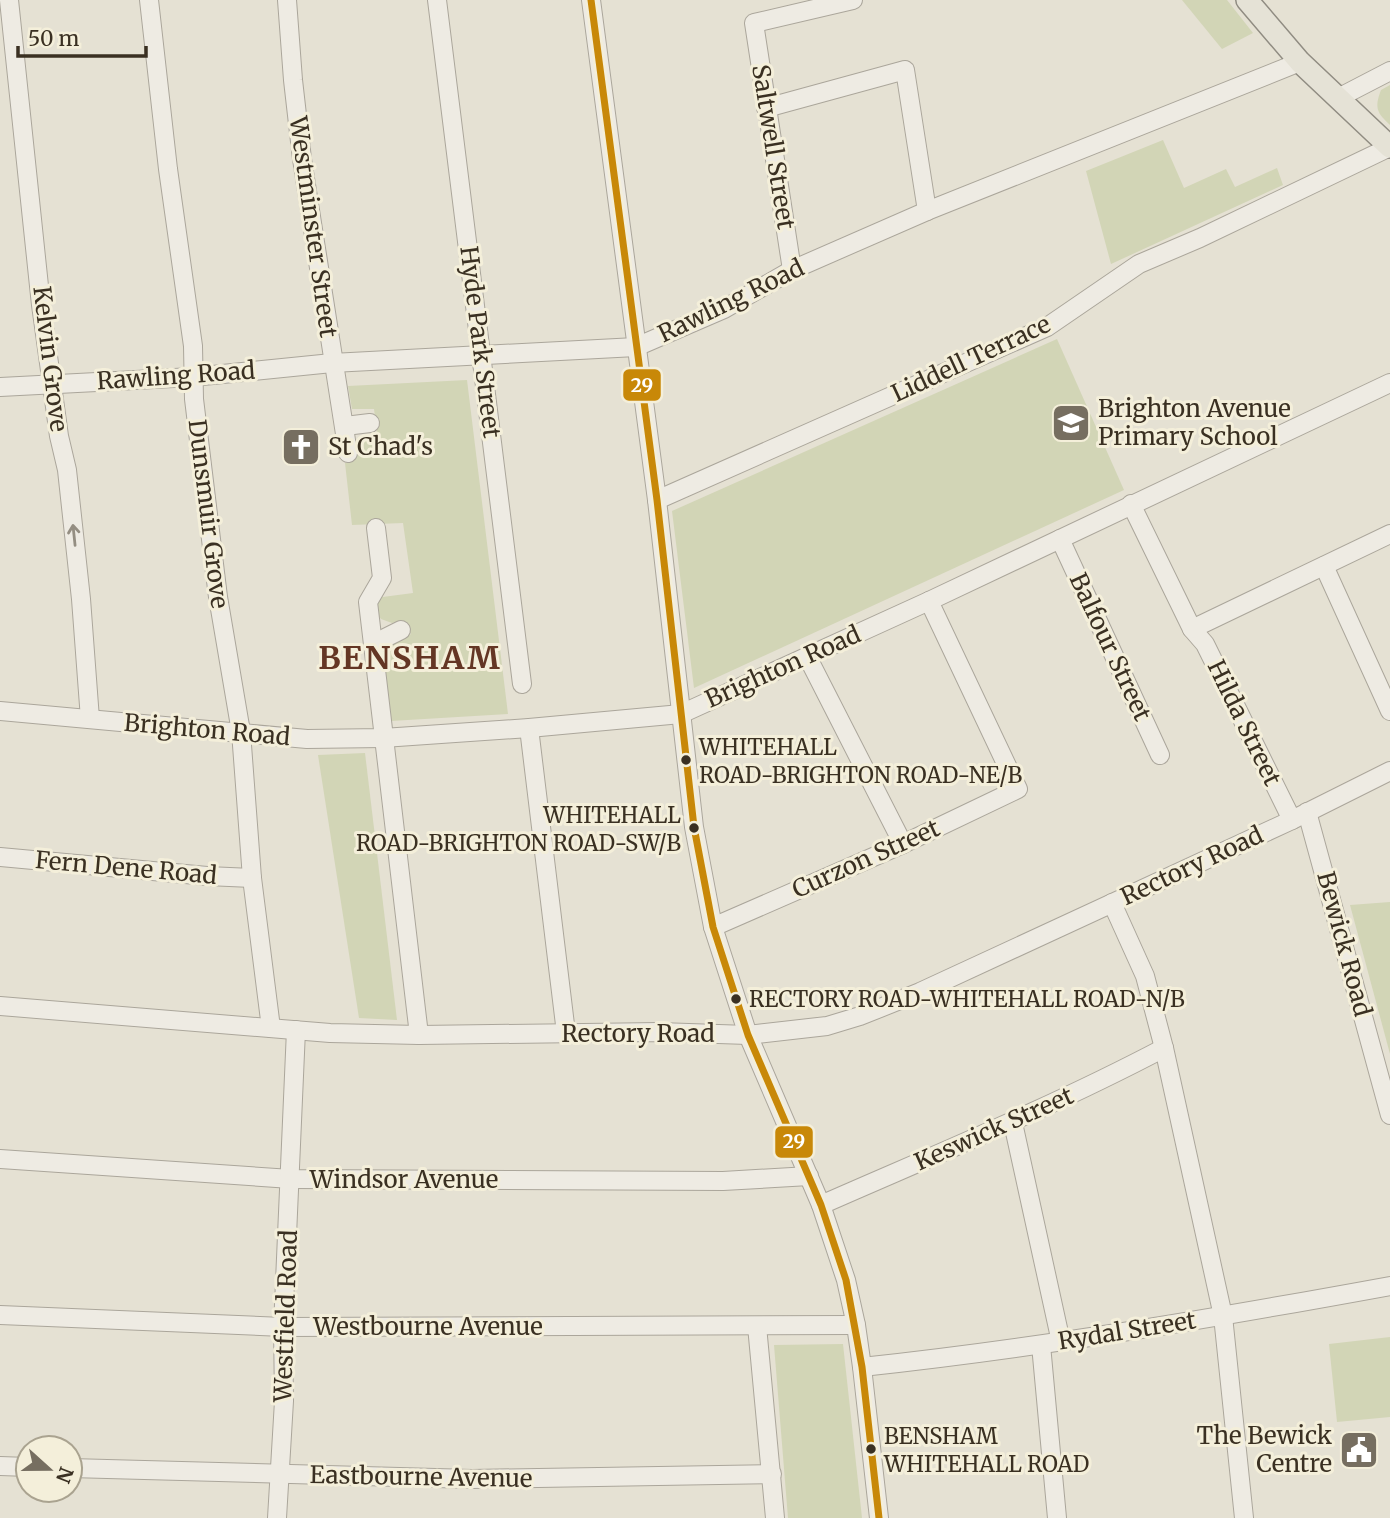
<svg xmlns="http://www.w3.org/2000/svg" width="1390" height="1518" viewBox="0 0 1390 1518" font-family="Merriweather,serif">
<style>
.green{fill:#d2d5b6}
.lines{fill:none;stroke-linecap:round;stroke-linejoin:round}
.minor-casing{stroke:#aba69b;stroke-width:20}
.major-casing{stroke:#908c82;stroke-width:24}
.minor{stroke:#eeebe3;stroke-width:18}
.major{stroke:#e5e2d6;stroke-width:21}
.bus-1-casing{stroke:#f4efda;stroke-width:12}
.bus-1{stroke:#c88808;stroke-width:7}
.oneway{stroke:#948e82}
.bus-dot{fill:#3a3022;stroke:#f4efda;stroke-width:2.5}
.labels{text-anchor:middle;stroke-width:6;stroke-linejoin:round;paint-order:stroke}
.bus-label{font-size:22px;fill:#3a3022;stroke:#f4efda;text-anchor:start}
.street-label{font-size:24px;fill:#3a3022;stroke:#f4efda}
.poi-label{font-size:24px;fill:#3a3022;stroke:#f4efda;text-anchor:start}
.district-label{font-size:32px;font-weight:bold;letter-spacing:2px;fill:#643624;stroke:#f4efda}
.line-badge{stroke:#f4efda;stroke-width:2.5}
.badge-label{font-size:19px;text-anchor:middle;font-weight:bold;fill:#fff}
</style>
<rect width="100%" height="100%" fill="#e5e1d3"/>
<!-- green -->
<g class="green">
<path d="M1182 0H1227L1253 33 1222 49Z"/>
<path d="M1390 85V125C1377 113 1374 108 1381 90Z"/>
<path d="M1163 140 1184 188 1226 169 1235 187 1277 168 1283 185 1111 264 1086 171Z"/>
<path d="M1057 339 1124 490 694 688 672 511Z"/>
<path d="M467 380 508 714 391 721 382 655 386 648 411 634 402 620 392 623 381 619 375 611V598L413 593 403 523 352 525 345 463 353 461 352 442 377 435 374 409H352L348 386Z"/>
<path d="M365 753 397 1020 359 1018 318 755Z"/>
<path d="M1390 902V1054L1350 905Z"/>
<path d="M1390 1337V1417L1337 1422 1329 1344Z"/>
<path d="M843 1344 862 1518H788L774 1345Z"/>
</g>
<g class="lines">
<!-- minor casing -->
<g class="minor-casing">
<g id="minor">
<path d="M9 0 41 305 59 436 67 470 81 599 90 719"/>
<path d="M149 0 168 169 193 346 194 399 218 597 241 732 252 878 271 1028"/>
<path d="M287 0 293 80 302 159 348 453"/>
<path d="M437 0 522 684"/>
<path d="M591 0 657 500 694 827 713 927 748 1035 821 1205 846 1280 856 1325 862 1367 879 1518"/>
<path d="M1338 98 1390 71"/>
<path d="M766 108 905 70 927 211"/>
<path d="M792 270 754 23 853 0"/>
<path d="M0 387 193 377 332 363 636 347 724 309 792 270 927 211 1300 62"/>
<path d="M345 426 370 423"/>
<path d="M657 500 1047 327 1139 264 1200 238 1390 147"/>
<path d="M1131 504 1192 629 1205 644 1292 820"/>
<path d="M376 528 382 578 368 602 419 1035"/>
<path d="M1060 539 1160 755"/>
<path d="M1324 566 1390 711"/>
<path d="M1192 629 1390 534"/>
<path d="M373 644 401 630"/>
<path d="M807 656 903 844"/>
<path d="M0 711 307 739 383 738 529 728 681 714 929 601 1390 383"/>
<path d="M529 728 566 1033"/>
<path d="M1307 812 1390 1115"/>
<path d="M0 857 207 876 252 878"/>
<path d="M1112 903 1145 976 1164 1048 1223 1316 1244 1518"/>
<path d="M713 927 903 844 1018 789 929 601"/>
<path d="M0 1006 330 1033 419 1035 659 1032 748 1035 827 1026 860 1016 920 992 1292 820 1390 771"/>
<path d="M1013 1123 1061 1342"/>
<path d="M0 1159 291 1179 723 1181 809 1176"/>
<path d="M821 1205C937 1154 1052 1107 1164 1048"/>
<path d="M0 1315 283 1327 856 1325"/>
<path d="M757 1326 775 1518"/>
<path d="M1041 1345 1057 1518"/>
<path d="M862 1367C1039 1348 1215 1318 1390 1286"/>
<path d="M0 1466 28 1467"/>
<path d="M70 1468 472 1479 772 1474"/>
<path d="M277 1518 284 1401 283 1327 296 1030"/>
</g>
</g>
<!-- major casing -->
<g class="major-casing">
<path id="major" d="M1247 0 1300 62 1390 147"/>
</g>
<!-- minor -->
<use href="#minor" class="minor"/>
<!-- major -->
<use href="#major" class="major"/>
<!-- bus-1 casing -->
<g class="bus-1-casing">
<path id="bus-1" d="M591 0 657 500 694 827 713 927 748 1035 821 1205 846 1280 862 1367 879 1518"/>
</g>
<!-- bus-1 -->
<use href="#bus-1" class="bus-1"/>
</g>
<!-- one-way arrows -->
<defs><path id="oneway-shaft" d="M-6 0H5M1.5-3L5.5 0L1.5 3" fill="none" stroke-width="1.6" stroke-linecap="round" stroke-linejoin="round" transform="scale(1.75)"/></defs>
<use class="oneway" href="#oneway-shaft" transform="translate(74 535) rotate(-96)"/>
<!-- icons -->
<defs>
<g id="school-square" transform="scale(2.0125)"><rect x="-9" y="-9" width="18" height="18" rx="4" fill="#766e60" stroke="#f4efda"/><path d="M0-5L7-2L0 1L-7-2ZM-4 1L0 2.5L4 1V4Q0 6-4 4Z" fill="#fff"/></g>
<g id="church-square" transform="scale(2.0125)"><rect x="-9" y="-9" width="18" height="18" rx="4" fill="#766e60" stroke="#f4efda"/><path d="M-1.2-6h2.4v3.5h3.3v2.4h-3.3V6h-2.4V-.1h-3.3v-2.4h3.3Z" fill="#fff"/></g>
<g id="civic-square" transform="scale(2.0125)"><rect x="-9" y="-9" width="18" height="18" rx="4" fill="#766e60" stroke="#f4efda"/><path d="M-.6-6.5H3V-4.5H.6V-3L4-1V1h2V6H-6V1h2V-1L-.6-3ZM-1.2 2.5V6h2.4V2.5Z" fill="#fff"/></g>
</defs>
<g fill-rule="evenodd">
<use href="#school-square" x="1071" y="423"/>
<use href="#church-square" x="301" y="447"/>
<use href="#civic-square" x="1359" y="1450"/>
</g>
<!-- markers -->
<g class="bus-dot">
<circle cx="686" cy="760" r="6"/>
<circle cx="694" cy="828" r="6"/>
<circle cx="736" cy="999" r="6"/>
<circle cx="871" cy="1449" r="6"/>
</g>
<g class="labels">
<!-- bus labels -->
<g class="bus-label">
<text x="699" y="755">WHITEHALL<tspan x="699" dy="28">ROAD-BRIGHTON ROAD-NE/B</tspan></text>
<text x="681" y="823" text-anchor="end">WHITEHALL<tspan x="681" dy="28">ROAD-BRIGHTON ROAD-SW/B</tspan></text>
<text x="749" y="1007">RECTORY ROAD-WHITEHALL ROAD-N/B</text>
<text x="884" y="1444">BENSHAM<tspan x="884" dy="28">WHITEHALL ROAD</tspan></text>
</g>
<!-- street labels -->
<g class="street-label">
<text transform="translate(773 147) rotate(81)" y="8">Saltwell Street</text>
<text transform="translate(313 227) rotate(82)" y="8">Westminster Street</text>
<text transform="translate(731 301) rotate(-26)" y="8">Rawling Road</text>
<text transform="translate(480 342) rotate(83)" y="8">Hyde Park Street</text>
<text transform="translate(50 359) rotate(83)" y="8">Kelvin Grove</text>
<text transform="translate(971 359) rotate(-25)" y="8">Liddell Terrace</text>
<text transform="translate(176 376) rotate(-4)" y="8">Rawling Road</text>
<text transform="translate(208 514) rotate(83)" y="8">Dunsmuir Grove</text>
<text transform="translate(1110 647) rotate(65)" y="8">Balfour Street</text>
<text transform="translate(783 667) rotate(-24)" y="8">Brighton Road</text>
<text transform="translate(1244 723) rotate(64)" y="8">Hilda Street</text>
<text transform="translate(207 730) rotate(5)" y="8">Brighton Road</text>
<text transform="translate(866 859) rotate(-24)" y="8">Curzon Street</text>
<text transform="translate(1192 866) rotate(-25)" y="8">Rectory Road</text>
<text transform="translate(126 868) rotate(5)" y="8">Fern Dene Road</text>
<text transform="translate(1344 944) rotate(75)" y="8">Bewick Road</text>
<text x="638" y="1042">Rectory Road</text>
<text transform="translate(994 1129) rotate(-24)" y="8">Keswick Street</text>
<text x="404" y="1188">Windsor Avenue</text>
<text transform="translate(286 1316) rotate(-88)" y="8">Westfield Road</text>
<text x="428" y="1335">Westbourne Avenue</text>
<text transform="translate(1127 1331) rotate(-9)" y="8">Rydal Street</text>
<text transform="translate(421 1477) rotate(1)" y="8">Eastbourne Avenue</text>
</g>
<!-- poi labels -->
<g class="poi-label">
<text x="1098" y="417">Brighton Avenue<tspan x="1098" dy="28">Primary School</tspan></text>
<text x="328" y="455">St Chad's</text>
<text x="1332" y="1444" text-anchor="end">The Bewick<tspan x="1332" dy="28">Centre</tspan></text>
</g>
<!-- district labels -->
<g class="district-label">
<text x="410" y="669">BENSHAM</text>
</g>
</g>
<g class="line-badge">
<rect x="622" y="368" width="40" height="34" rx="7" fill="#c88808"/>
<rect x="774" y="1125" width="40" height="34" rx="7" fill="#c88808"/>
</g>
<g class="badge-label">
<text x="642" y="392">29</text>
<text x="794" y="1148">29</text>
</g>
<!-- north arrow -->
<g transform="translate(49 1469) rotate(111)"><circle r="33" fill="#f4efda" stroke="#aaa390" stroke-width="2"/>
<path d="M0-5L12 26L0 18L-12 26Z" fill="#766e60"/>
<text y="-10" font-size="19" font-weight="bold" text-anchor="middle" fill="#3a3022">N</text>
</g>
<!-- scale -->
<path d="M18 46v10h128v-10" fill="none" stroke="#3a3022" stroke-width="3.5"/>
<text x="28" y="46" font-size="21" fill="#3a3022" stroke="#f4efda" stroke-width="5" paint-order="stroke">50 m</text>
</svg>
